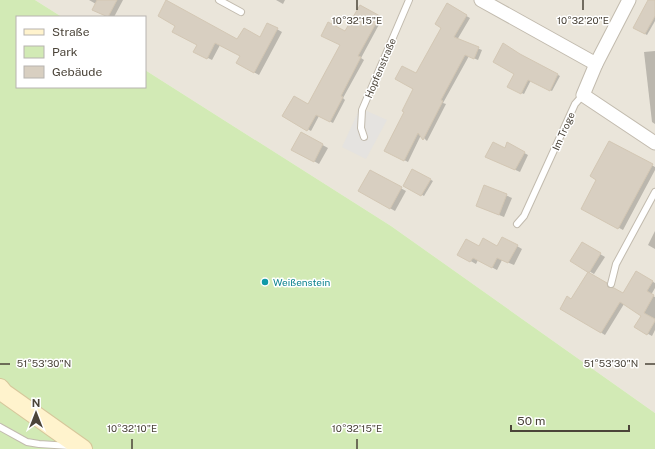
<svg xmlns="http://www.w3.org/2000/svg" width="655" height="449" viewBox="0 0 655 449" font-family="'Public Sans',sans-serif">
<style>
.residential{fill:#eae5da}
.green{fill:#d2eab5}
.parking{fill:#e5e3e0}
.shadow{fill:#0003}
.building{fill:#d8cfc1;stroke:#d3c7b4}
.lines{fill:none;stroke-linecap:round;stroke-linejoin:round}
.service-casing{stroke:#c2bbae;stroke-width:8}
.minor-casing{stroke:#c2bbae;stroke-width:15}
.secondary-casing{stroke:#d6c79b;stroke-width:20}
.service{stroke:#fff;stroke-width:6}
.minor{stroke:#fff;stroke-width:13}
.secondary{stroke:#fff3cd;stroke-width:18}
.ticks{fill:none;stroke:#4b4439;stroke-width:1.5}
.culture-dot{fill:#0f9aa8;stroke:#fff;stroke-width:1.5}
.labels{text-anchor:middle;stroke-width:3;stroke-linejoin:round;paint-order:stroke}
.street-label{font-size:10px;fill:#4b4439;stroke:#fff}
.culture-label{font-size:10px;fill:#0d838f;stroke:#fff;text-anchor:start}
.ticks-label{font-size:10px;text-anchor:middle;fill:#4b4439;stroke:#fff;stroke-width:3;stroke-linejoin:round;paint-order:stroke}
</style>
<rect width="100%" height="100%" fill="#f6f3ec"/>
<!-- residential -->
<path class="residential" d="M35 0H655V413L391 226 145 70V17H62Z"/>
<!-- green -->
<path class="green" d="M0 0H35L62 17H17V87H145V70L391 226 655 413V449H0Z"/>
<!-- parking -->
<path class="parking" d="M360 108 387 120 366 159 342 147Z"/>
<!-- shadow -->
<g class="shadow">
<path d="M89 0H123L114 17H108L93 9 96 4Z"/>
<path d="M276 0H285L283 4Z"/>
<path d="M655 4V21L647 35 634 28Z"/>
<path d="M447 5 470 18 457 40 482 50 478 60 469 56 443 103 446 104 427 141 421 135 408 162 385 150 405 112 415 89 416 75 442 27Z"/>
<path d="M360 6 382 19 361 58 364 60 343 98 345 100 333 123 319 116 311 131 283 116 308 105 342 45 346 32Z"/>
<path d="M268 24 282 32 259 75 237 63 241 56 220 45 212 60 194 51 198 45 260 38Z"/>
<path d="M655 51V124L652 122 644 52Z"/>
<path d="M521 56 560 76 552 91 531 80 524 94 508 87 515 73Z"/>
<path d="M301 133 328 148 319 164 293 149Z"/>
<path d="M610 142 655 167V170L623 230 582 208 598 180Z"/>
<path d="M508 144 528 155 520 172 491 159 505 149Z"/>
<path d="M413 170 433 181 424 196 404 185Z"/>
<path d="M370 171 406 191 395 211 360 191Z"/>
<path d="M485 186 512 198 504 217 477 206Z"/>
<path d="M655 231V249L648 245Z"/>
<path d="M582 243 605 257 594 274 572 261Z"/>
<path d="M517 246 522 249 514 265 502 260 497 270 478 260 476 264 458 254 479 248Z"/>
<path d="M636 272 655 283V288L651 295 655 297V330L652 336 635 327 642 315 624 304 605 335 561 308 572 300 588 273 611 287V289L623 294Z"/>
</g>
<!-- building -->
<g class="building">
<path d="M97 0H117L108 17 92 10Z"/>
<path d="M166 0 237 39 244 28 260 37 267 23 278 28 254 73 236 63 240 56 215 43 207 59 193 52 197 45 172 32 175 26 158 16Z"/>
<path d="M648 0H655V16L645 34 633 28Z"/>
<path d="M447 3 467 15 454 37 479 47 474 59 465 55 441 100 443 101 423 140 418 133 404 161 384 151 404 112 402 111 413 89 395 79 402 66 416 73 441 28 435 24Z"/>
<path d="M360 5 380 16 358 56 361 57 341 96 343 97 330 122 316 115 307 131 282 116 294 96 308 104 340 45 321 36 328 22 345 31Z"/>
<path d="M503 43 520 54 558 74 550 91 528 80 521 94 507 87 514 74 493 62Z"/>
<path d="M301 132 323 144 314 162 291 150Z"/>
<path d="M609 141 653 164 618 229 581 209 596 180 590 176Z"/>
<path d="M493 142 505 148 507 142 525 152 515 170 485 157Z"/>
<path d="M412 169 431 179 421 196 403 186Z"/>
<path d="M370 170 402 187 390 209 358 191Z"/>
<path d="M484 185 507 194 499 215 476 206Z"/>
<path d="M502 237 518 245 508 263 497 258 492 268 473 258 470 262 457 255 466 239 479 246 483 238 497 246Z"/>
<path d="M582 242 601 253 589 273 570 261Z"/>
<path d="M636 271 653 281 647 291 654 295 644 313 655 319V321L647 335 634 327 641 316 620 302 601 333 560 309 567 296 571 299 588 272 607 283 608 287 614 288 623 293Z"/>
</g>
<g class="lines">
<!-- service casing -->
<g class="service-casing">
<g id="service">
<path d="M219 0 241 12"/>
<path d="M364 137 361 128 362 110 409 0"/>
<path d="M517 224 524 216 575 104 583 95"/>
<path d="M611 284 616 264 655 192"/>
<path d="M0 427 27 442 39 444 70 446"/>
</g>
</g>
<!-- minor casing -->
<g class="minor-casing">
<g id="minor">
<path d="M481 0 596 64"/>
<path d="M629 0 596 64 583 95 655 143"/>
</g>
</g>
<!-- secondary casing -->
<g class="secondary-casing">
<path id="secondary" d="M0 388 4 393 83 449"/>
</g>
<!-- service -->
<use href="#service" class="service"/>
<!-- minor -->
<use href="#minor" class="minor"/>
<!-- secondary -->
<use href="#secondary" class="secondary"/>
</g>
<!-- ticks -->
<path class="ticks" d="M357 0V10M583 0V10M0 364H10M645 364H655M132 439V449M357 439V449"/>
<!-- markers -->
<circle class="culture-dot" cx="265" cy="282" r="4"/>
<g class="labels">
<!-- street labels -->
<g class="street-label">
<text transform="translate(380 68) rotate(-67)" y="4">Hopfenstraße</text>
<text transform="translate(563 131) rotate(-66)" y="4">Im Troge</text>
</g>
<!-- culture labels -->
<g class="culture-label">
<text x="273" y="286">Weißenstein</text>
</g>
</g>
<g class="ticks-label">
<text x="357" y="24">10°32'15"E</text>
<text x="583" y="24">10°32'20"E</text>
<text x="44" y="367">51°53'30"N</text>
<text x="611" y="367">51°53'30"N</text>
<text x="132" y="432">10°32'10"E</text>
<text x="357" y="432">10°32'15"E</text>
</g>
<!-- legend -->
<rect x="16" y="16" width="130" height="72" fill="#ffffff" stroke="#b7b4b0"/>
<rect x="24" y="29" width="20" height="6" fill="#fff3cd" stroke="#b7b4b0"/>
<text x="52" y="36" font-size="12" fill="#4b4439">Straße</text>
<rect x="24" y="46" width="20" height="12" fill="#d2eab5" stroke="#b7b4b0"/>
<text x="52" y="56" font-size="12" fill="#4b4439">Park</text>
<rect x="24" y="66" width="20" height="12" fill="#d8cfc1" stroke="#b7b4b0"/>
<text x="52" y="76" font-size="12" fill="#4b4439">Gebäude</text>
<!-- north arrow -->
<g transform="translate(36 413)" stroke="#ffffff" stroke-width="3" paint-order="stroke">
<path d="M0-3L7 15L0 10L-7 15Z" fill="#4b4439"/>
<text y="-6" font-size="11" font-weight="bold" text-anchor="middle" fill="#4b4439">N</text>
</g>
<!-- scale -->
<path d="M511 425v6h118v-6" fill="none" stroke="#4b4439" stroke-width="2"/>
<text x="517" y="425" font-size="12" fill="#4b4439" stroke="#ffffff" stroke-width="3" paint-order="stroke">50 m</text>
</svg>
